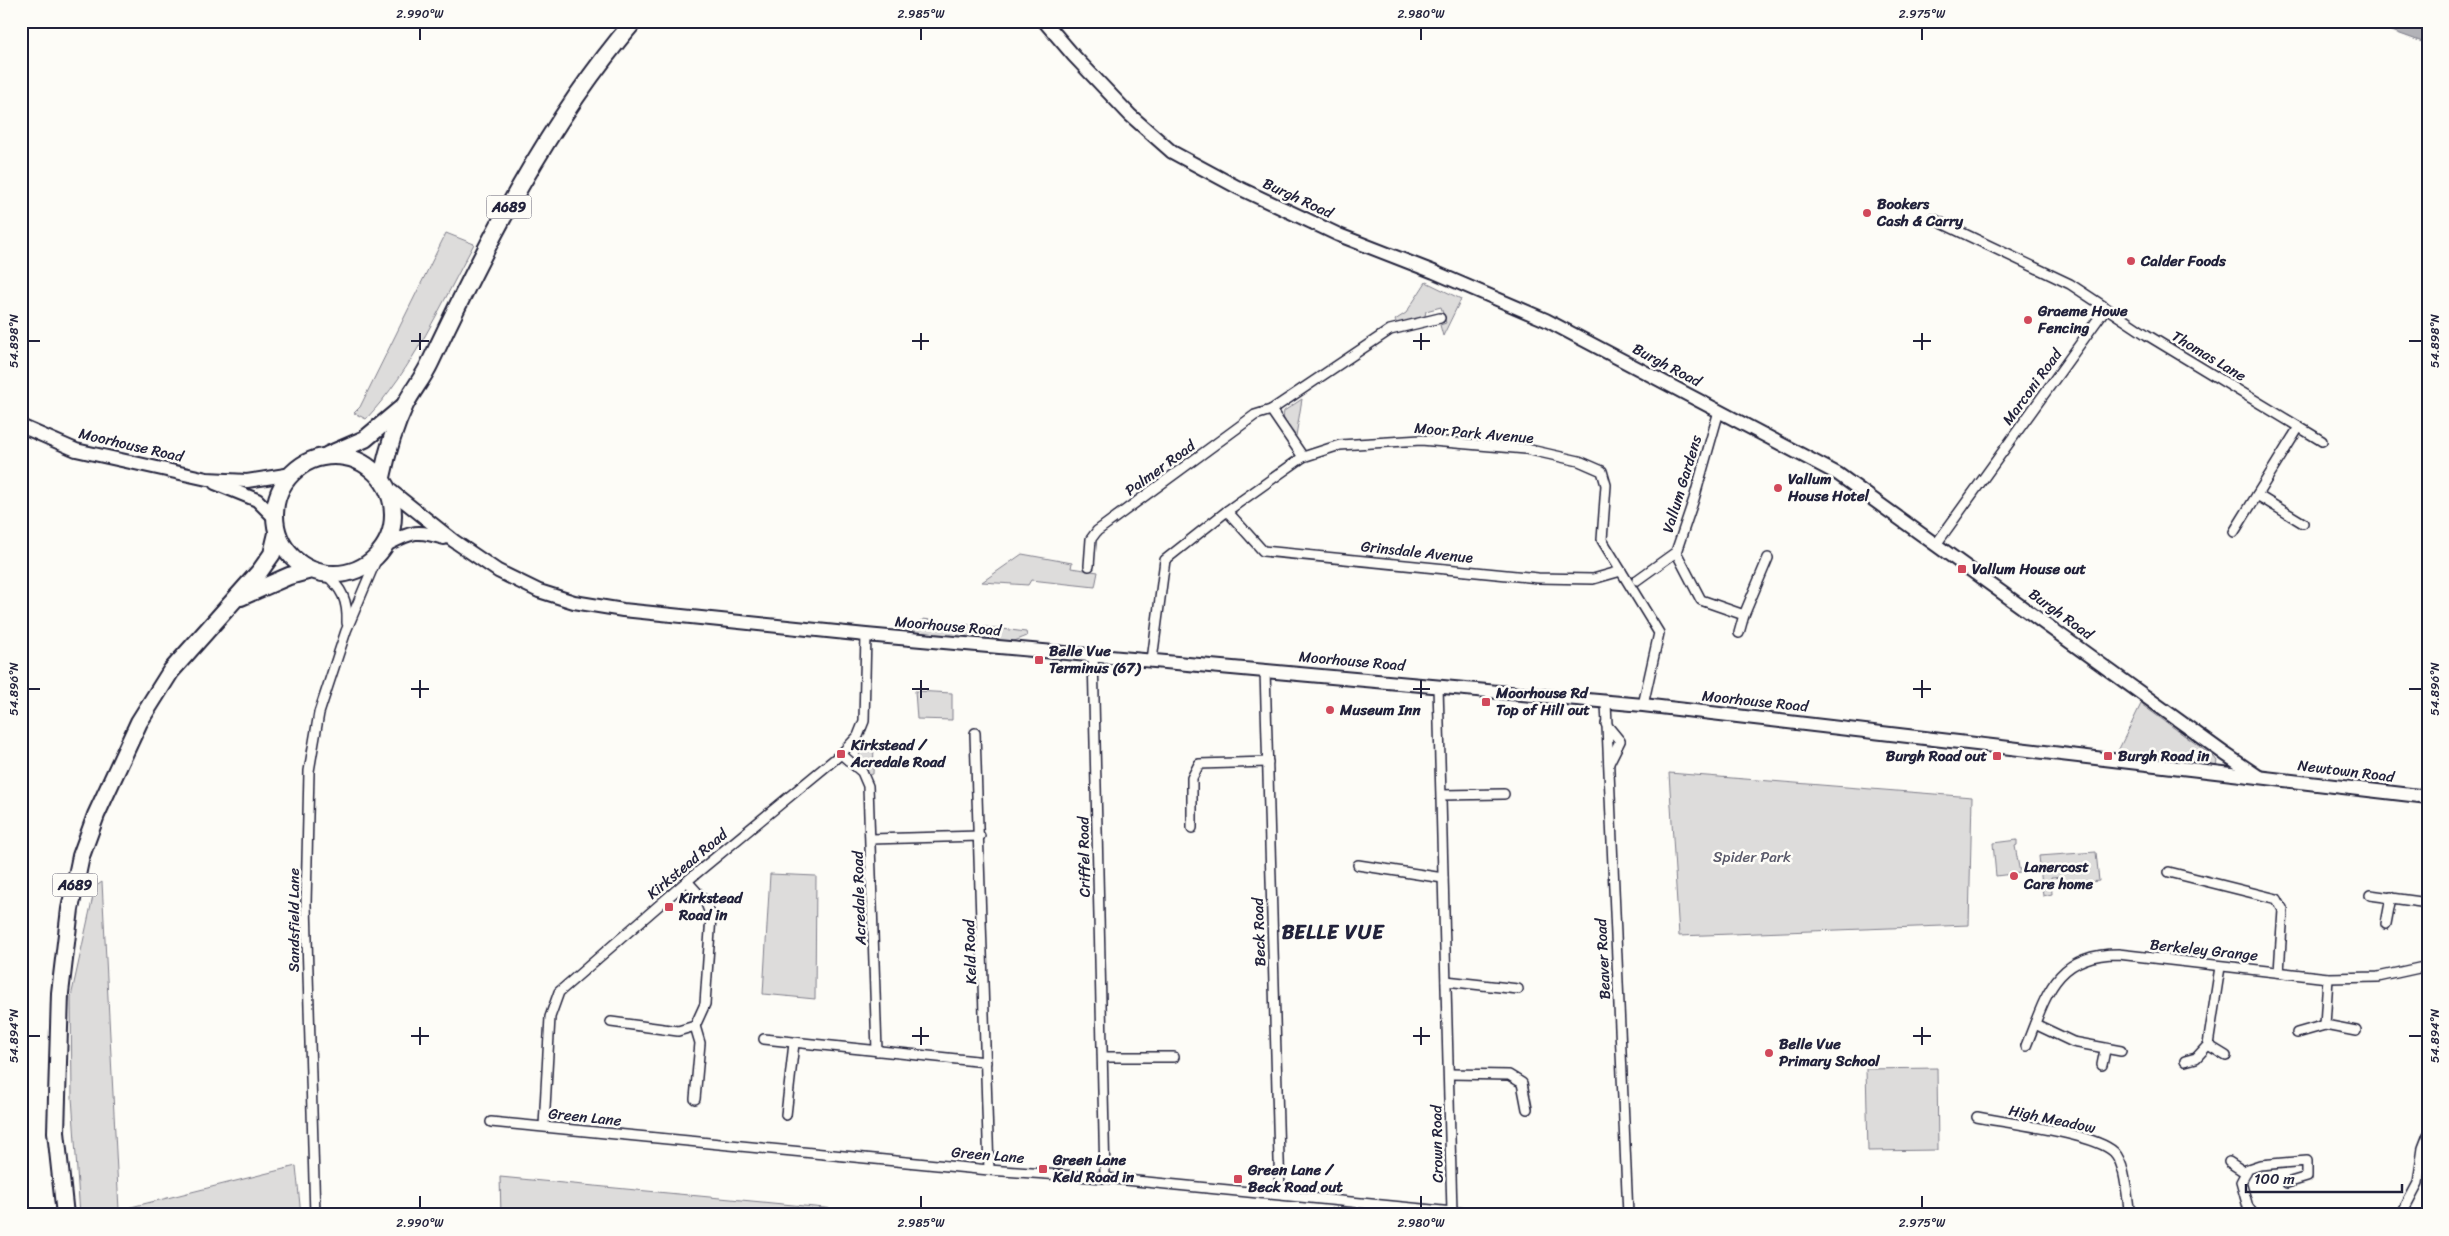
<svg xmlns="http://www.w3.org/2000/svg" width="2449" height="1236" viewBox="0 0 2449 1236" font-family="Sriracha,sans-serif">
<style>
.green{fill:#dddcdb;stroke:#807f8b}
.water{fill:#b2b2b7;stroke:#787885}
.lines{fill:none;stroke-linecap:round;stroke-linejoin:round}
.street-casing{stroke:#22223b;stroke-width:12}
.secondary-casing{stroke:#22223b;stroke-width:16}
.highway-casing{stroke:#22223b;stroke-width:20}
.street{stroke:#fdfcf7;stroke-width:9}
.secondary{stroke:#fdfcf7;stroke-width:12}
.highway{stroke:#fdfcf7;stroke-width:16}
.ticks{fill:none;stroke:#22223b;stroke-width:2}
.poi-dot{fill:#d1495b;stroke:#fdfcf7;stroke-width:2}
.labels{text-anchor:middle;stroke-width:5;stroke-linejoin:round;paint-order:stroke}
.shield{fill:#fdfcf7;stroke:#646373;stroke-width:1}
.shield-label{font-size:14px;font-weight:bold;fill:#22223b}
.street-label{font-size:15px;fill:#22223b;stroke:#fdfcf7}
.poi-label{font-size:15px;font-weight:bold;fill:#22223b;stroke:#fdfcf7;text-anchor:start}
.park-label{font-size:15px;fill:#5a5a6b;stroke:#fdfcf7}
.district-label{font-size:20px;font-weight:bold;letter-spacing:1px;fill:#22223b;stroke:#fdfcf7}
.neatline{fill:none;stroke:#22223b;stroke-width:2}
.ticks-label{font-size:12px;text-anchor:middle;fill:#22223b}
</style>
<rect width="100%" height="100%" fill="#fdfcf7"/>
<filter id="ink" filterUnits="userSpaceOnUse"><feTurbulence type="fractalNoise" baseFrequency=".02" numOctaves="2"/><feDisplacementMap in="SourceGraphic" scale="10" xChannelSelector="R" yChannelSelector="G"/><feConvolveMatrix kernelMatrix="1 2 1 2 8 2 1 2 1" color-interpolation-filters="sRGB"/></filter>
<g filter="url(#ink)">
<!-- green -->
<g class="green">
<path d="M446 233 474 244C442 303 413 369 366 419L354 413 360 407Z"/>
<path d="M1426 282 1461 299 1443 336 1440 325 1446 323 1441 307 1426 311 1425 316 1422 319 1397 324 1395 320 1406 313Z"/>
<path d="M1302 399 1296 436C1289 428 1281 422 1284 411Z"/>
<path d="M1022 554 1072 563 1071 568 1098 572 1095 587 1031 580 1028 585 982 582Z"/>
<path d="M923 619 1026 632 1027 636 1012 642 911 632Z"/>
<path d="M915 691 952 693V720L917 719Z"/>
<path d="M2141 704 2214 757 2217 761 2216 765 2117 753Z"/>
<path d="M862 742 874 746 873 774 869 775C861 761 856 757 862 742Z"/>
<path d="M1669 773 1972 797 1969 925 1679 936Z"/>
<path d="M2017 840V845L2015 846 2020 873 1996 876 1993 843Z"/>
<path d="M2096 852 2099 881 2064 885 2063 877 2051 878 2052 894 2043 896 2039 856Z"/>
<path d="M770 874 816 876 815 999 763 994Z"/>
<path d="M102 882 119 1210 296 1166 301 1215H80L72 1097 71 997 95 887Z"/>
<path d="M1937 1068 1938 1150 1868 1151 1866 1069Z"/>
<path d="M500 1177 898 1215H501Z"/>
</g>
<!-- water -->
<path class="water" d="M2364 21H2428V44Z"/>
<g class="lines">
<!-- street casing -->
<g class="street-casing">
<g id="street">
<path d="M1933 219 2070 284 2147 335 2299 427 2234 532"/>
<path d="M1271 410 1390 330 1440 318"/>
<path d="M1719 411 1694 499 1676 552 1701 600 1744 615 1768 558"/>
<path d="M2299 427 2322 441"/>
<path d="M2257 495 2303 523"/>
<path d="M1227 511 1263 551 1538 578 1593 579 1621 571"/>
<path d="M1937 543 2106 308"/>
<path d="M1089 566 1091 539 1097 531 1255 415 1271 410 1303 457"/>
<path d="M325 574C342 588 348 601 347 623"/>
<path d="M1637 580 1676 552"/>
<path d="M1739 633 1744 615"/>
<path d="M1093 655 1105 1178"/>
<path d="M1152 660 1165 560 1227 511 1303 457 1340 445 1421 440 1526 449 1579 461 1602 471 1606 485 1602 540 1659 633 1643 705"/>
<path d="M1265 670 1280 1194"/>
<path d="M1438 686 1452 1212"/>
<path d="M1606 702 1628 1215"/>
<path d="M1606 724 1620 741 1609 763"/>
<path d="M975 733 989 1170"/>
<path d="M841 754 862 772 868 786 877 1051"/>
<path d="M1442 795 1504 794"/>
<path d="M1192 828V778L1199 764 1268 762"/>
<path d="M871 839 980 836"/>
<path d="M1358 865 1443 878"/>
<path d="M2169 872 2277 899 2283 910 2279 972"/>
<path d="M2370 895 2428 903"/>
<path d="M2386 924 2391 897"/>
<path d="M1446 981 1518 989"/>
<path d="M611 1022 678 1031 695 1026 705 1004 711 916 705 901 687 881"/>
<path d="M2035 1024 2073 1042 2121 1051"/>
<path d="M2325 1025 2328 978"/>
<path d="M2297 1033 2325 1025 2356 1031"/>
<path d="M764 1039 986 1062"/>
<path d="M2208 1045 2226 1056"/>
<path d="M2026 1046C2046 997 2054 954 2118 954L2328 978 2378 977 2428 966"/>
<path d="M1103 1057H1174"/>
<path d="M2185 1061 2196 1058 2208 1045 2220 967"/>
<path d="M2102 1065 2105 1050"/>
<path d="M1449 1074 1509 1075 1522 1083 1527 1109"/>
<path d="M695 1099 700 1043 695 1026"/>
<path d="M786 1115 794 1043"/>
<path d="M1977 1117C2007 1123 2094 1133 2114 1152 2126 1164 2127 1199 2130 1215"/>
<path d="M491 1122 989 1170 1105 1178 1484 1215"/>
<path d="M544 1126 550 1017 559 992 687 881 841 754 858 736 864 721 866 635"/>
<path d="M2229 1162 2246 1173"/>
<path d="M315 1215 306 904 309 771 319 713 346 631 379 553"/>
<path d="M2254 1215 2248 1207 2241 1182 2248 1169 2260 1165 2307 1161V1177L2287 1183"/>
<path d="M2401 1215 2418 1183 2423 1148 2428 1135"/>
</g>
</g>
<!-- secondary casing -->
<g class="secondary-casing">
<g id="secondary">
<path d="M1044 21 1074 56 1130 115 1172 152 1237 187 1339 235 1434 272 1546 320 1838 474 2225 754 2259 777"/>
<path d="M21 426 76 450 207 479 247 481 292 474"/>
<path d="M215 483 257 500 276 519"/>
<path d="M390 490 454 541 498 571 539 591 574 602 623 610 866 635 1643 705 2428 797"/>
<path d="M386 545C412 532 416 529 444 538"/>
</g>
</g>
<!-- highway casing -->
<g class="highway-casing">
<g id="highway">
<path d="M328 455 365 439 403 407"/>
<circle cx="334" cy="515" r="59"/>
<path d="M382 477C387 453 394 428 405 405 412 391 423 378 430 363 487 243 547 123 634 21"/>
<path d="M241 597 289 576 311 570"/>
<path d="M65 1215 56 1132 60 993 70 909 81 856 96 815 139 722 171 671 260 571 272 554 277 533"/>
</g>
</g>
<!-- street -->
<use href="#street" class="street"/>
<!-- secondary -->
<use href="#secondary" class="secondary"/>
<!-- highway -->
<use href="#highway" class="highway"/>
</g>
</g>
<!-- ticks -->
<path class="ticks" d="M420 28V40M921 28V40M1421 28V40M1922 28V40M420 333V350M921 333V350M1421 333V350M1922 333V350M28 341H40M411 341H429M912 341H929M1413 341H1430M1913 341H1931M2409 341H2422M420 680V698M921 680V698M1421 680V698M1922 680V698M28 689H40M411 689H429M912 689H929M1413 689H1430M1913 689H1931M2409 689H2422M420 1027V1045M921 1027V1045M1421 1027V1045M1922 1027V1045M28 1036H40M411 1036H429M912 1036H929M1413 1036H1430M1913 1036H1931M2409 1036H2422M420 1196V1208M921 1196V1208M1421 1196V1208M1922 1196V1208"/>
<!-- markers -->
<g class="poi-dot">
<circle cx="1867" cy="213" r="5"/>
<circle cx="2131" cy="261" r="5"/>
<circle cx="2028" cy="320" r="5"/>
<circle cx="1778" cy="488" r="5"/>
<rect x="1957" y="564" width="10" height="10" rx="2.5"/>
<rect x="1034" y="655" width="10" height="10" rx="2.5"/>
<rect x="1481" y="697" width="10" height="10" rx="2.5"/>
<circle cx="1330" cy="710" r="5"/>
<rect x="836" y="749" width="10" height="10" rx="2.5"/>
<rect x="1992" y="751" width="10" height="10" rx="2.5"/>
<rect x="2103" y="751" width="10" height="10" rx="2.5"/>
<circle cx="2014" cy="876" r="5"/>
<rect x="664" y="902" width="10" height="10" rx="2.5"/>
<circle cx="1769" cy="1053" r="5"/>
<rect x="1038" y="1164" width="10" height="10" rx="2.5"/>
<rect x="1233" y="1174" width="10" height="10" rx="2.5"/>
</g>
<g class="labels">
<!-- shield labels -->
<g class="shield">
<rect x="486.5" y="195.5" width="45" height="23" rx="4"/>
<rect x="52.5" y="873.5" width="45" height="23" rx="4"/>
</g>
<g class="shield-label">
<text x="509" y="212">A689</text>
<text x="75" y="890">A689</text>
</g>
<!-- street labels -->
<g class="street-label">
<text transform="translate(1298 198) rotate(25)" y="5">Burgh Road</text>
<text transform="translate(2209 356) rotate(31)" y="5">Thomas Lane</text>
<text transform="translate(1667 365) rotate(28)" y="5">Burgh Road</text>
<text transform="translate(2032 387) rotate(-54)" y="5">Marconi Road</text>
<text transform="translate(1474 433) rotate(5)" y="5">Moor Park Avenue</text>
<text transform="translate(131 445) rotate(13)" y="5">Moorhouse Road</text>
<text transform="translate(1160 468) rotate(-36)" y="5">Palmer Road</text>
<text transform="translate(1682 484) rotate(-73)" y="5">Vallum Gardens</text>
<text transform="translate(1417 552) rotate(6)" y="5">Grinsdale Avenue</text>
<text transform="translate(2061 614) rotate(36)" y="5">Burgh Road</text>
<text transform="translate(948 626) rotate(5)" y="5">Moorhouse Road</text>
<text transform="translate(1352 661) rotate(5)" y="5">Moorhouse Road</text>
<text transform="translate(1755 701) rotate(6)" y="5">Moorhouse Road</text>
<text transform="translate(2346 771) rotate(7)" y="5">Newtown Road</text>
<text transform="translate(1084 857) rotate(-91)" y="5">Criffel Road</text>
<text transform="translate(687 864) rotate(-40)" y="5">Kirkstead Road</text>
<text transform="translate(859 898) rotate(-92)" y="5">Acredale Road</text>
<text transform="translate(294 920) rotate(-90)" y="5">Sandsfield Lane</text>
<text transform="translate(1259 932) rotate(-92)" y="5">Beck Road</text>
<text transform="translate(2204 950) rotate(6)" y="5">Berkeley Grange</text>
<text transform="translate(970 952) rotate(-92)" y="5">Keld Road</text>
<text transform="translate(1603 959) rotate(-93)" y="5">Beaver Road</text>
<text transform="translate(585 1117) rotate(6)" y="5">Green Lane</text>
<text transform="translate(2052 1119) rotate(12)" y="5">High Meadow</text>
<text transform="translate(1437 1144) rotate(-91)" y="5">Crown Road</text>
<text transform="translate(988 1155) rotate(5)" y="5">Green Lane</text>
</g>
<!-- poi labels -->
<g class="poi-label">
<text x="1877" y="209">Bookers<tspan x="1877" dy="17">Cash &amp; Carry</tspan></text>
<text x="2141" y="266">Calder Foods</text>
<text x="2038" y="316">Graeme Howe<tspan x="2038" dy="17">Fencing</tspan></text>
<text x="1788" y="484">Vallum<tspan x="1788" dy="17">House Hotel</tspan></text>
<text x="1972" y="574">Vallum House out</text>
<text x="1049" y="656">Belle Vue<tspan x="1049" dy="17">Terminus (67)</tspan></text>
<text x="1496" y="698">Moorhouse Rd<tspan x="1496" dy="17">Top of Hill out</tspan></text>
<text x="1340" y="715">Museum Inn</text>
<text x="851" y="750">Kirkstead /<tspan x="851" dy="17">Acredale Road</tspan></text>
<text x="1987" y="761" text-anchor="end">Burgh Road out</text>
<text x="2118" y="761">Burgh Road in</text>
<text x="2024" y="872">Lanercost<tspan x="2024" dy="17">Care home</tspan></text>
<text x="679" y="903">Kirkstead<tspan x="679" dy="17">Road in</tspan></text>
<text x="1779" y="1049">Belle Vue<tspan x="1779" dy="17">Primary School</tspan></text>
<text x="1053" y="1165">Green Lane<tspan x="1053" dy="17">Keld Road in</tspan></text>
<text x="1248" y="1175">Green Lane /<tspan x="1248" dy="17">Beck Road out</tspan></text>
</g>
<!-- park labels -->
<g class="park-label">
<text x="1752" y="862">Spider Park</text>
</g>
<!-- district labels -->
<g class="district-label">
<text x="1333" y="939">BELLE VUE</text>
</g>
</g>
<!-- margin -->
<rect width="2449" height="1236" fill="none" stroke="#fdfcf7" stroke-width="55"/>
<!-- scale -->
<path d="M2246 1184v8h156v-8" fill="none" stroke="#22223b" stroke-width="2.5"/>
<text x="2254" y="1184" font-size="15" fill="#22223b" stroke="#fdfcf7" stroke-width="4" paint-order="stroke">100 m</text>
<rect x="28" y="28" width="2394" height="1180" class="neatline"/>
<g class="ticks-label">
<text x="420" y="18">2.990°W</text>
<text x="921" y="18">2.985°W</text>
<text x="1421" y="18">2.980°W</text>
<text x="1922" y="18">2.975°W</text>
<text transform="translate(14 341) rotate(-90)" y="4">54.898°N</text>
<text transform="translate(2435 341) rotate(-90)" y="4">54.898°N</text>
<text transform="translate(14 689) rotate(-90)" y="4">54.896°N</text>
<text transform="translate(2435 689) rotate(-90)" y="4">54.896°N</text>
<text transform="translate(14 1036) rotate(-90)" y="4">54.894°N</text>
<text transform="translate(2435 1036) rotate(-90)" y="4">54.894°N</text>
<text x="420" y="1227">2.990°W</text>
<text x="921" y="1227">2.985°W</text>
<text x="1421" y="1227">2.980°W</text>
<text x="1922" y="1227">2.975°W</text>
</g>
</svg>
